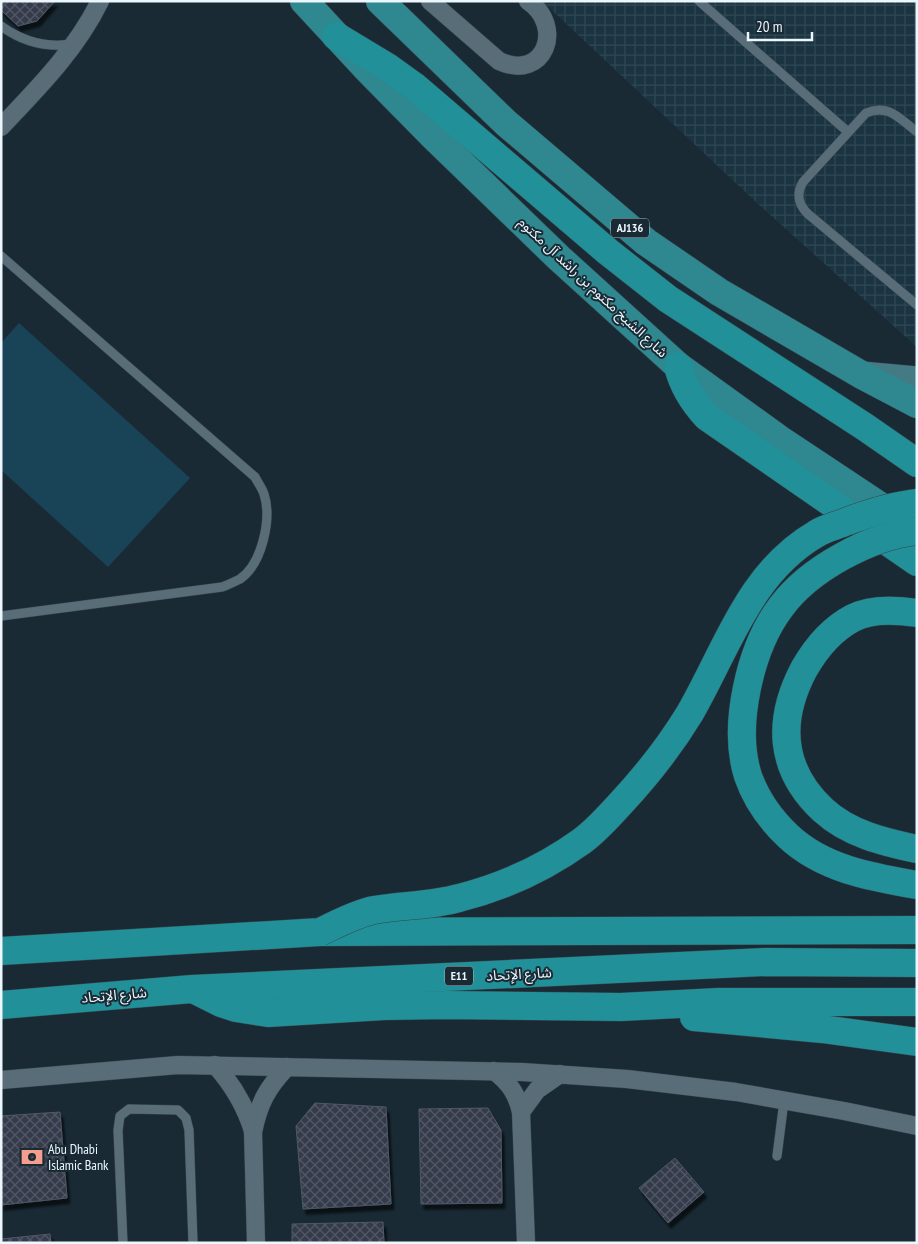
<svg xmlns="http://www.w3.org/2000/svg" width="918" height="1244" viewBox="0 0 918 1244" font-family="'PT Sans Narrow','Noto Sans Arabic',sans-serif">
<style>
.industrial{fill:url(#industrial-grid)}
.pitch{fill:#194357}
.building{fill:url(#building-cross-hatch);stroke:#4f5868;filter:url(#shadow)}
.lines{fill:none;stroke-linecap:round;stroke-linejoin:round}
.service-casing{stroke:#36454d;stroke-width:10}
.minor-casing{stroke:#36454d;stroke-width:19}
.secondary-casing{stroke:#36454d;stroke-width:26}
.primary-casing{stroke:#36454d;stroke-width:29}
.trunk-casing{stroke:#36454d;stroke-width:29}
.service{stroke:#596d78;stroke-width:9}
.minor{stroke:#596d78;stroke-width:18}
.secondary{stroke:#447a84;stroke-width:25}
.primary{stroke:#2f8790;stroke-width:28}
.trunk{stroke:#219098;stroke-width:28}
.trunk-bridge-casing{stroke:#36454d;stroke-width:29;stroke-linecap:butt}
.trunk-bridge{stroke:#219098;stroke-width:28}
.labels{text-anchor:middle;stroke-width:4;stroke-linejoin:round;paint-order:stroke}
.shield{fill:#192a34;stroke:#acb9c1;stroke-width:1}
.shield-label{font-size:12px;font-weight:bold;fill:#ebf6fd}
.street-label{font-size:14px;fill:#ebf6fd;stroke:#192a34}
.poi-label{font-size:14px;fill:#ebf6fd;stroke:#192a34;text-anchor:start}
</style>
<defs>
<pattern id="industrial-grid" width="8" height="8" patternUnits="userSpaceOnUse" patternTransform="scale(1.25)"><rect width="8" height="8" fill="#1b3441"/><path d="M0 4h8M4 0v8" fill="none" stroke="#314854"/></pattern>
<pattern id="building-cross-hatch" width="8" height="8" patternUnits="userSpaceOnUse" patternTransform="scale(1.25)"><rect width="8" height="8" fill="#343b4b"/><path d="M0 0l8 8M0 8l8-8" fill="none" stroke="#525866"/></pattern>
<filter id="shadow"><feDropShadow dx="3" dy="5.5" stdDeviation="1" flood-color="#0009"/></filter>
</defs>
<rect width="100%" height="100%" fill="#192a34"/>
<!-- industrial -->
<path class="industrial" d="M542 1H917V347L757 203Z"/>
<!-- pitch -->
<path class="pitch" d="M19 323 190 478 108 567 1 470V343Z"/>
<!-- building -->
<g class="building">
<path d="M1 1H55L37 21 18 26 1 10Z"/>
<path d="M315 1103 386 1107 391 1204 303 1209 296 1126Z"/>
<path d="M488 1108 501 1130 502 1203 421 1204 419 1109Z"/>
<path d="M60 1112 67 1198 1 1205V1116Z"/>
<path d="M675 1158 704 1192 668 1223 639 1188Z"/>
<path d="M383 1222 384 1243H292V1224Z"/>
<path d="M50 1234 51 1243H1V1239Z"/>
</g>
<g class="lines">
<!-- service casing -->
<g class="service-casing">
<g id="service">
<path d="M699 1 848 132"/>
<path d="M1 26C23 42 46 48 72 44"/>
<path d="M917 132C900 119 888 103 866 113L803 182C796 194 798 204 808 214L917 305"/>
<path d="M1 256 255 477C258 483 262 488 264 494 272 519 262 564 240 579 234 582 228 585 222 587L1 616"/>
<path d="M777 1156 784 1101"/>
<path d="M123 1243 118 1130 120 1116 129 1109 178 1110 186 1118 189 1130 193 1243"/>
</g>
</g>
<!-- minor casing -->
<g class="minor-casing">
<g id="minor">
<path d="M430 1 499 61C545 82 565 26 528 1"/>
<path d="M1 127C38 88 76 50 100 1"/>
<path d="M215 1065C233 1085 245 1105 253 1131"/>
<path d="M494 1071C509 1082 517 1094 521 1112L526 1243"/>
<path d="M1 1080 178 1065 522 1072 627 1079 736 1092 844 1111 917 1126"/>
<path d="M521 1112 537 1090 560 1074"/>
<path d="M256 1243 253 1132C259 1103 267 1088 287 1067"/>
</g>
</g>
<!-- secondary casing -->
<g class="secondary-casing">
<path id="secondary" d="M862 374 917 379"/>
</g>
<!-- primary casing -->
<g class="primary-casing">
<g id="primary">
<path d="M304 1 368 70 433 136 559 258 678 366 782 441 901 520"/>
<path d="M380 1 506 123 646 242 719 292 860 374 917 404"/>
</g>
</g>
<!-- trunk casing -->
<g class="trunk-casing">
<g id="trunk">
<path d="M336 36 389 68 414 86 607 251 668 299 865 427 917 463"/>
<path d="M678 366C683 387 693 402 707 417L917 562"/>
<path d="M917 613C897 610 872 608 853 618 832 629 816 648 804 669 777 720 779 769 823 810 849 834 884 842 917 849"/>
<path d="M1 951 320 932 917 930"/>
<path d="M195 990 221 1003 236 1008 268 1013 384 1006 446 1005 621 1007 718 1002H917"/>
<path d="M1 1005 192 989 766 962 917 963"/>
<path d="M694 1017 822 1029 917 1042"/>
</g>
</g>
<!-- service -->
<use href="#service" class="service"/>
<!-- minor -->
<use href="#minor" class="minor"/>
<!-- secondary -->
<use href="#secondary" class="secondary"/>
<!-- primary -->
<use href="#primary" class="primary"/>
<!-- trunk -->
<use href="#trunk" class="trunk"/>
<!-- trunk-bridge casing -->
<g class="trunk-bridge-casing">
<g id="trunk-bridge">
<path d="M917 531C870 536 809 569 781 607 750 648 732 726 748 776 756 799 771 820 788 836 823 869 871 877 917 885"/>
<path d="M320 932C337 924 355 914 374 910 402 905 431 906 459 898 503 887 546 867 582 841 597 830 609 816 621 803 647 775 670 746 690 713 727 649 749 573 816 534 825 528 836 526 845 522 869 513 891 506 917 503"/>
</g>
</g>
<!-- trunk-bridge -->
<use href="#trunk-bridge" class="trunk-bridge"/>
</g>
<!-- icons -->
<defs>
<g id="bank-bare" transform="scale(1.725)"><path d="M-6-4H6V4H-6ZM0-2.3a2.3 2.3 0 1 0 0 4.6a2.3 2.3 0 1 0 0-4.6Z" fill="#f59d8e" stroke="#192a34" stroke-width="2.5" paint-order="stroke"/></g>
</defs>
<g fill-rule="evenodd">
<use href="#bank-bare" x="32" y="1157"/>
</g>
<g class="labels">
<!-- shield labels -->
<g class="shield">
<rect x="611" y="218.5" width="38" height="19" rx="4"/>
<rect x="445" y="966.5" width="28" height="19" rx="4"/>
</g>
<g class="shield-label">
<text x="630" y="232">AJ136</text>
<text x="459" y="980">E11</text>
</g>
<!-- street labels -->
<g class="street-label">
<text transform="translate(593 287) rotate(43)" y="5">شارع الشيخ مكتوم بن راشد آل مكتوم</text>
<text transform="translate(519 974) rotate(-3)" y="5">شارع الإتحاد</text>
<text transform="translate(114 995) rotate(-5)" y="5">شارع الإتحاد</text>
</g>
<!-- poi labels -->
<g class="poi-label">
<text x="48" y="1154">Abu Dhabi<tspan x="48" dy="16">Islamic Bank</tspan></text>
</g>
</g>
<!-- border -->
<rect width="918" height="1244" fill="none" stroke="#ebf6fd" stroke-width="5"/>
<!-- scale -->
<path d="M748 32v8h64v-8" fill="none" stroke="#ebf6fd" stroke-width="2.5"/>
<text x="756" y="32" font-size="15" fill="#ebf6fd" stroke="#192a34" stroke-width="4" paint-order="stroke">20 m</text>
</svg>
